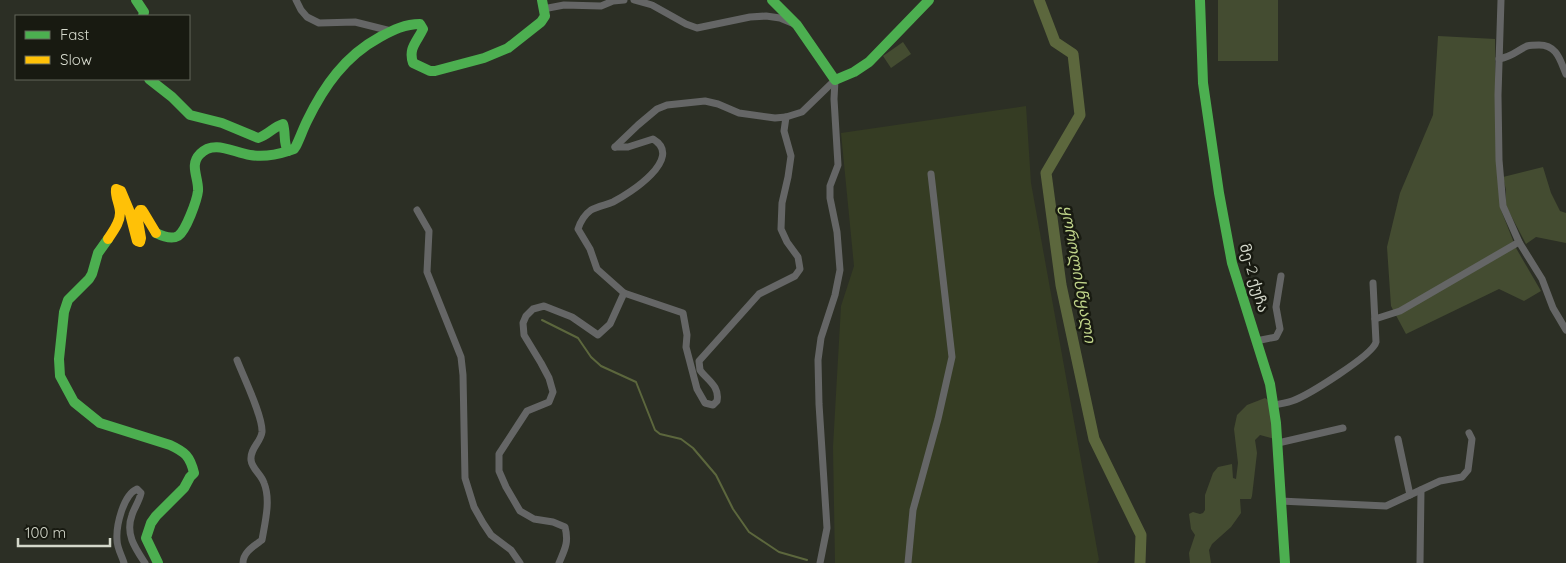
<svg xmlns="http://www.w3.org/2000/svg" width="1566" height="563" viewBox="0 0 1566 563" font-family="Quicksand,'Noto Sans Georgian',sans-serif">
<style>
.built{fill:#353c23}
.green{fill:#444c31}
.lines{fill:none;stroke-linecap:round;stroke-linejoin:round}
.stream{stroke:#5c673d;stroke-width:2}
.river{stroke:#5c673d;stroke-width:11}
.street{stroke:#656666;stroke-width:7}
.fast{stroke:#4caf50;stroke-width:10}
.slow{stroke:#ffc107;stroke-width:10}
.labels{text-anchor:middle;stroke-width:5;stroke-linejoin:round;paint-order:stroke}
.street-label{font-size:15px;fill:#d4d8cb;stroke:#181a11}
.water-label{font-size:16px;font-style:italic;fill:#bfd389;stroke:#181a11}
</style>
<rect width="100%" height="100%" fill="#2c2f25"/>
<!-- built -->
<path class="built" d="M1026 106 1031 183 1099 560 1097 563H835L833 447 841 306 854 266 841 133Z"/>
<!-- green -->
<g class="green">
<rect x="1218" y="0" width="60" height="61"/>
<path d="M1438 36 1495 39 1496 130 1501 210 1516 248 1541 291 1524 301 1499 289 1406 334 1391 306 1387 247 1400 193 1433 115Z"/>
<path d="M903 42 911 54 891 68 883 56Z"/>
<path d="M1543 167 1551 193 1560 211 1566 213V243L1536 237 1526 244 1506 206V190L1503 177Z"/>
<path d="M1265 398 1268 400 1275 439 1260 435 1255 440 1257 453 1252 496 1251 499H1240L1241 513 1231 527 1212 544 1209 550 1211 563H1190L1189 553 1195 535 1191 529 1189 514 1193 512 1200 514 1203 513 1205 510V495L1213 473 1218 467 1232 464 1233 478 1236 479 1238 463 1234 429 1237 415 1247 405Z"/>
</g>
<g class="lines">
<!-- stream -->
<path class="stream" d="M542 320 578 338 591 357 601 366 636 382 655 430 660 434 681 439 693 448 716 475 733 509 749 532 779 552 807 560"/>
<!-- river -->
<path class="river" d="M1039 0 1055 42 1073 54 1080 115 1046 173 1061 285 1094 439 1141 535 1140 563"/>
<!-- street -->
<g class="street">
<path d="M296 0 301 10 307 17 319 23 355 22 391 31"/>
<path d="M634 0 652 5 686 24 697 28 750 17 766 16 780 18 792 23"/>
<path d="M1501 0 1498 95 1499 160 1503 206 1519 242 1542 279 1553 308 1566 330"/>
<path d="M543 9 564 5 601 6 613 1 624 0"/>
<path d="M1499 59C1514 56 1516 51 1527 46 1531 45 1535 45 1539 45 1557 45 1560 60 1566 74"/>
<path d="M615 147H628L653 139C685 158 629 194 613 202 606 205 598 206 591 210 584 215 581 220 578 229L590 249 597 269 624 293 683 313 687 335 686 347 697 389 705 403 713 405 717 401C720 386 707 380 700 370L699 361 759 294 795 276 800 269 798 257 787 242 781 229 782 203 788 177 791 156 784 131 786 117"/>
<path d="M615 147 638 125 657 109 667 105 705 101 718 104 739 113 775 118 786 117 802 112 835 80"/>
<path d="M417 210 429 231 427 272 461 357 463 375 465 478 474 507 483 523 491 535 511 550 520 563"/>
<path d="M1375 319 1400 311 1519 242"/>
<path d="M1256 341 1276 337 1280 329 1276 307 1281 276"/>
<path d="M237 360C243 376 263 416 262 432 261 442 250 448 251 460 252 469 261 474 264 483 271 500 265 522 262 540 254 546 243 552 243 563"/>
<path d="M1273 405C1280 404 1286 403 1292 401 1307 396 1373 355 1376 342L1373 283"/>
<path d="M1398 439 1410 495"/>
<path d="M1278 443 1343 428"/>
<path d="M1280 501 1386 506 1440 481 1462 477 1468 470 1472 439 1469 433"/>
<path d="M124 563C122 556 117 548 117 540 116 526 123 495 137 489L141 493C139 502 134 508 132 515 125 534 135 548 145 563"/>
<path d="M559 563C565 549 569 542 565 527L553 522 534 519 520 511 506 487 499 471V454L527 411 549 402 553 392 549 378 541 363 524 335 523 323 526 316 533 309 544 306 572 317 598 335 610 324 624 293"/>
<path d="M820 563 827 528 819 404 818 360 821 338 835 295 840 270 837 232 830 198V186L838 165 834 99 835 80"/>
<path d="M908 563 913 510 938 419 952 357 931 174"/>
<path d="M1420 563 1421 490"/>
</g>
<!-- fast -->
<g class="fast">
<path d="M136 0 144 12 143 16"/>
<path d="M772 0 797 25 835 80 854 72 869 62 929 0"/>
<path d="M1200 0 1203 83 1219 193 1232 263 1270 384 1276 423 1285 563"/>
<path d="M149 79 172 97 190 115 222 123 258 138C268 135 273 127 283 124 286 133 283 143 288 151L294 149 296 146C300 138 303 129 307 121 324 86 345 56 380 37 393 30 405 24 420 24L423 29C417 42 408 48 413 63L430 71H435L484 58 508 48 541 22 545 16 542 0"/>
<path d="M156 233C162 236 171 240 178 236 186 231 197 200 198 191 199 178 189 165 200 154 214 139 234 153 250 155 263 157 276 155 288 151"/>
<path d="M108 239 98 253 92 274 89 279 68 300 64 312 59 359 60 376 74 402 100 423 170 445C185 452 190 456 194 473L190 477 184 488 156 516 151 523 146 538 158 563"/>
</g>
<!-- slow -->
<path class="slow" d="M108 239C113 231 120 223 120 213 120 204 115 198 116 189L121 191 129 210 137 241 140 242 141 238 137 215 140 210H142L144 213 156 233"/>
</g>
<g class="labels">
<!-- street labels -->
<g class="street-label">
<text transform="translate(1254 278) rotate(74)" y="5">მე-2 ქუჩა</text>
</g>
<!-- water labels -->
<g class="water-label">
<text transform="translate(1079 274) rotate(80)" y="6">ყოროლისწყალი</text>
</g>
</g>
<!-- legend -->
<rect x="15" y="15" width="175" height="65" fill="#181a11" stroke="#63665b"/>
<rect x="25" y="31" width="25" height="8" fill="#4caf50" stroke="#63665b"/>
<text x="60" y="40" font-size="15" fill="#d4d8cb">Fast</text>
<rect x="25" y="56" width="25" height="8" fill="#ffc107" stroke="#63665b"/>
<text x="60" y="65" font-size="15" fill="#d4d8cb">Slow</text>
<!-- scale -->
<path d="M18 538v8h92v-8" fill="none" stroke="#d4d8cb" stroke-width="2.5"/>
<text x="25" y="538" font-size="15" fill="#d4d8cb" stroke="#181a11" stroke-width="4" paint-order="stroke">100 m</text>
</svg>
